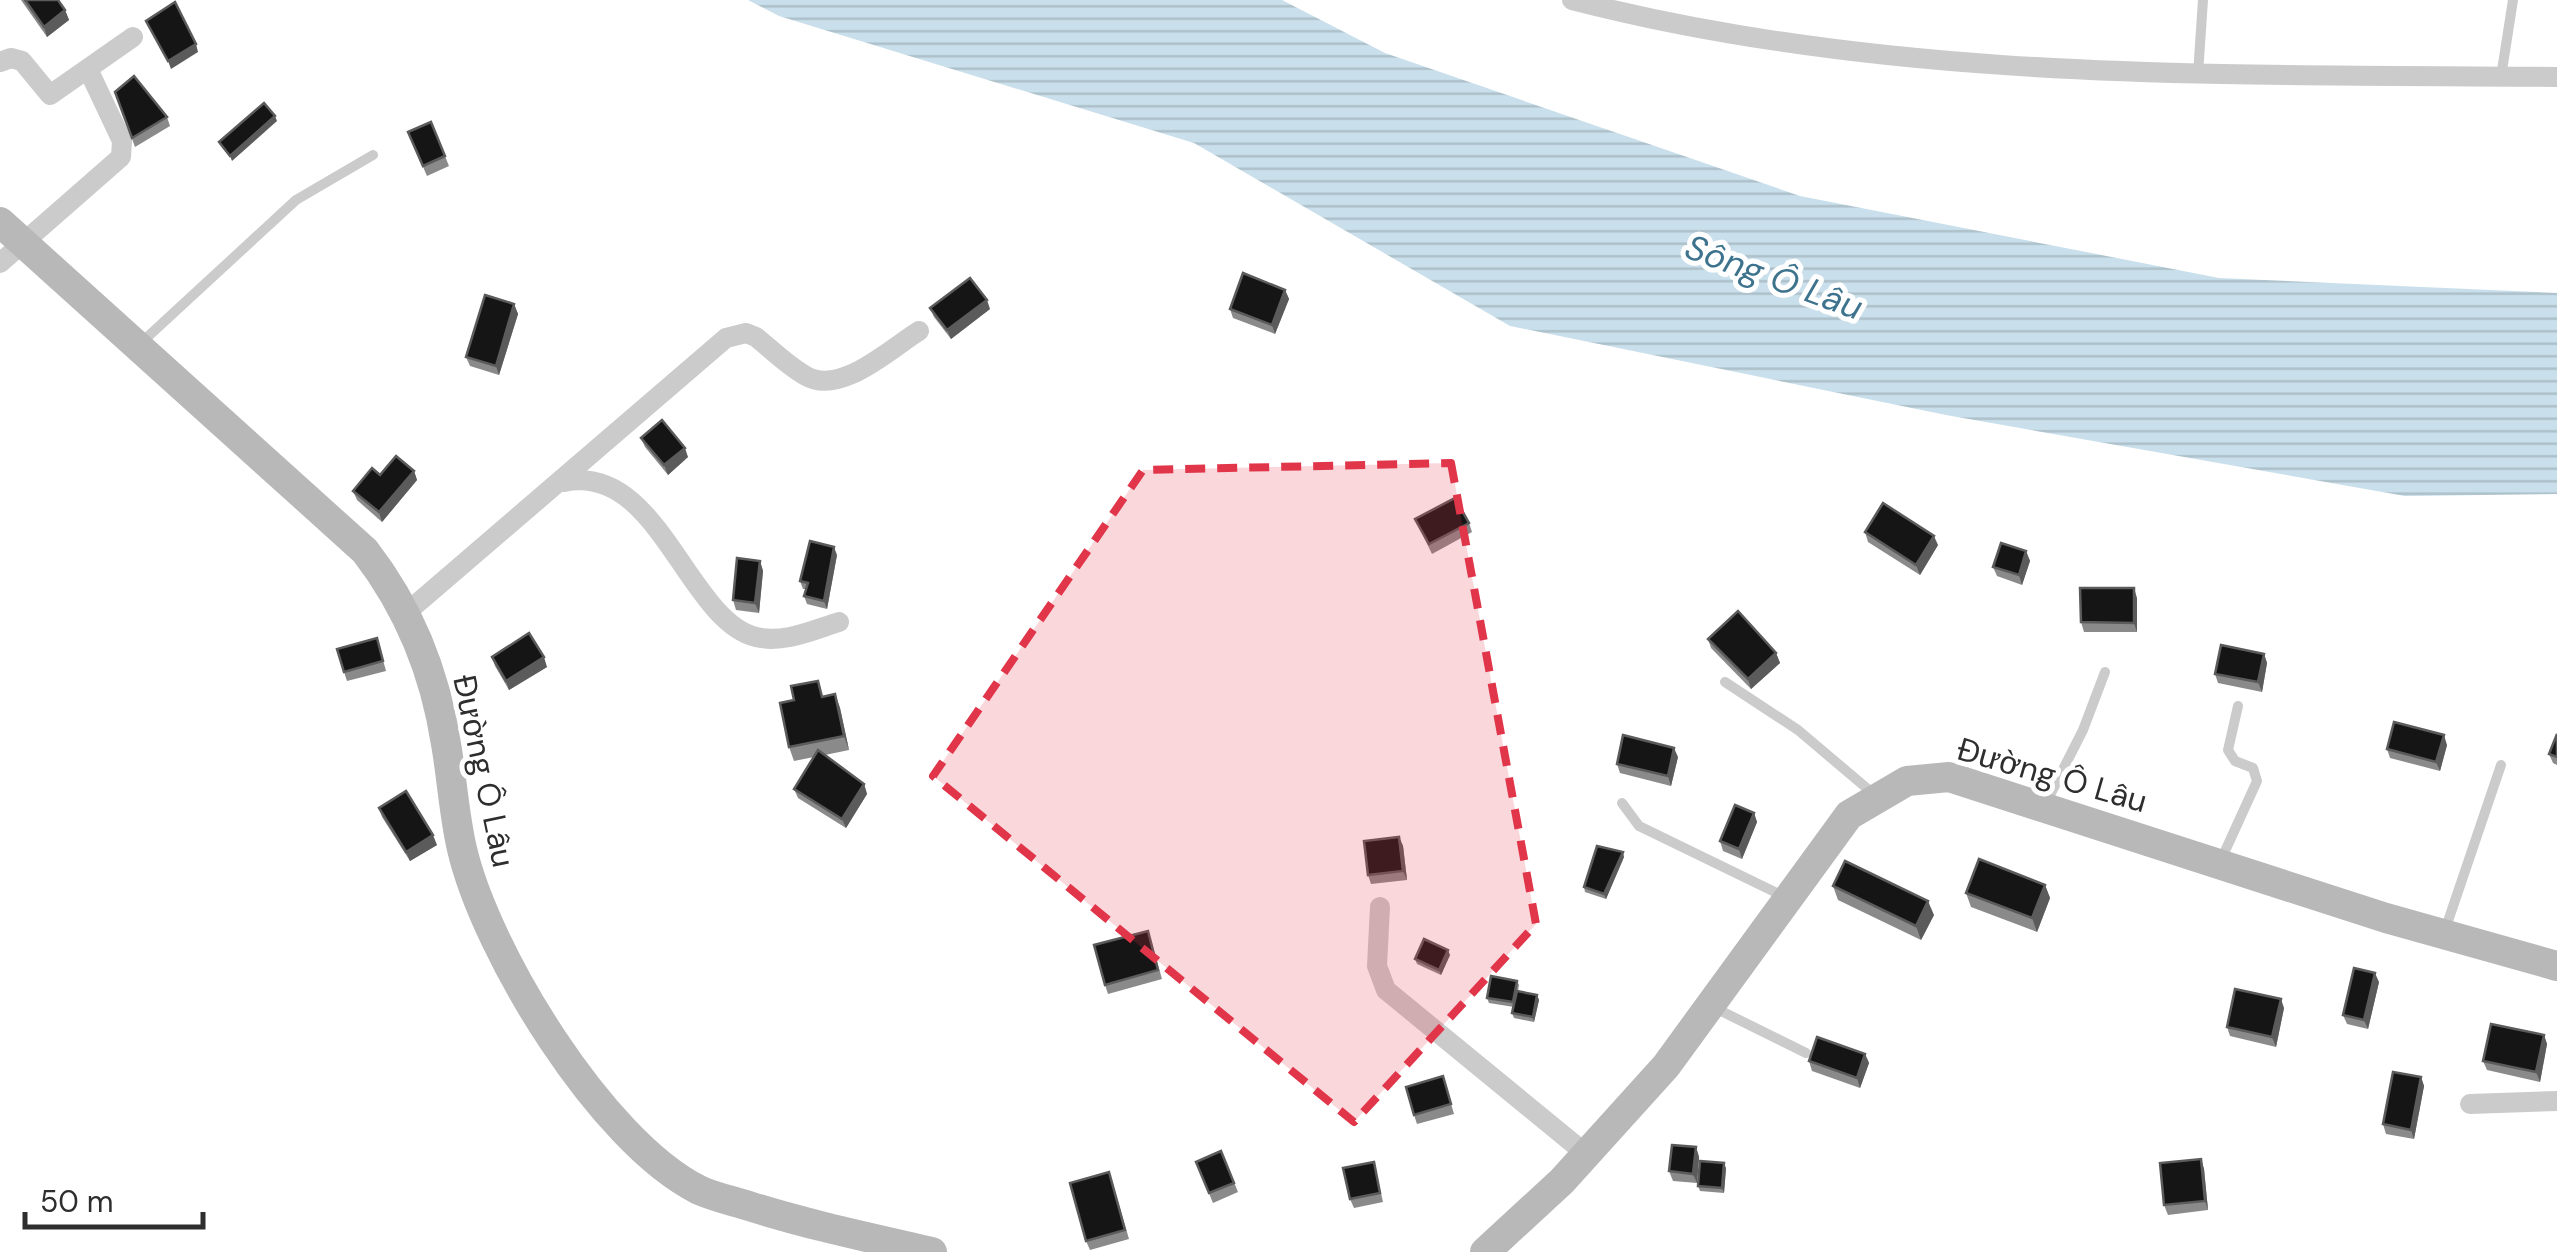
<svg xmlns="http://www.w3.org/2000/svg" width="2557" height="1252" viewBox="0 0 2557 1252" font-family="'DM Sans',sans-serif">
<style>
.water{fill:url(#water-rules)}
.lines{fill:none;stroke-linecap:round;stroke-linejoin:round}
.lane{stroke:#cbcbcb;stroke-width:10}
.street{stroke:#cbcbcb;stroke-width:20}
.secondary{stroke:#b8b8b8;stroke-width:30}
.wall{fill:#8a8a8a}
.shaded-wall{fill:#5b5b5b}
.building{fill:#151515;stroke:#5b5b5b;stroke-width:2.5}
.marked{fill:#e1354a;fill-opacity:0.2;stroke:#e1354a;stroke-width:8;stroke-dasharray:20 12;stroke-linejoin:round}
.labels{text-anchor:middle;stroke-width:10;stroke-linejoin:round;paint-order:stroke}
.street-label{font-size:32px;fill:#2e2e2e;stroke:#fff}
.water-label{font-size:35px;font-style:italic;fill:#3e738e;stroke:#fff}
</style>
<defs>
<pattern id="water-rules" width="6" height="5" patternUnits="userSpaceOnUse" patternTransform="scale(2.5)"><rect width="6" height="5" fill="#c9dfeb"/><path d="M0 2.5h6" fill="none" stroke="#adc0ca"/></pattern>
</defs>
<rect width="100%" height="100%" fill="#fff"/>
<!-- water -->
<path class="water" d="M748 0H1282L1385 53 1800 196 2219 278 2557 293V494L2405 496 1946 415 1510 326 1194 143 779 16Z"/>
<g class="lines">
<!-- lane -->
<g class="lane">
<path d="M2198 74 2203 0"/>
<path d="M2501 77 2513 0"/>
<path d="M142 342 296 200 373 155"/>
<path d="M1725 682 1798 730 1876 796"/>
<path d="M1622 803 1639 826 1783 896"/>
<path d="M2046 803 2083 730 2105 672"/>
<path d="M2221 860 2257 781 2253 768 2235 761 2228 750 2238 706"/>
<path d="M2445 930 2501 765"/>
<path d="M1715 1008 1806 1053"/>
</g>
<!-- street -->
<g class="street">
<path d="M1572 0C1894 83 2227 74 2557 77"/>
<path d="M0 62 11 58 22 61 50 95 133 37"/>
<path d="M0 263 121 157 122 141 88 69"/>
<path d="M564 482C658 462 687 620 756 637 783 644 813 630 839 622"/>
<path d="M406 613 726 338 746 333 756 337C772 350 788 366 806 376 841 396 891 348 919 331"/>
<path d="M1380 907 1377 966 1386 990 1586 1154"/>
<path d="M2470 1104 2557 1101"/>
</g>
<!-- secondary -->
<g class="secondary">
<path d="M0 222 365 551C409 608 435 672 446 744 452 778 454 815 462 849 486 952 601 1141 699 1190 714 1197 733 1201 749 1206 809 1225 871 1238 932 1252"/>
<path d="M1485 1252 1562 1181 1666 1066 1849 815 1907 781 1949 777 2386 918 2557 966"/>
</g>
</g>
<!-- wall -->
<g class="wall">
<path d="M21 0H58L65 10 69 20 47 37Z"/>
<path d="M115 92 167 117 170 126 135 147Z"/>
<path d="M431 122 449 166 427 176 408 132Z"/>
<path d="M1285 290 1289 299 1275 334 1233 318 1230 309Z"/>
<path d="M514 304 518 314 499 375 470 366 466 357Z"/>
<path d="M930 308 990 309 951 339 934 317Z"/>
<path d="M641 438 688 457 668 475 645 447Z"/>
<path d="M414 471 417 480 382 522 357 500 353 491 380 475Z"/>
<path d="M1415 519 1469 523 1472 532 1432 554Z"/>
<path d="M1865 532 1938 545 1920 575 1868 542Z"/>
<path d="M2026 551 2030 561 2022 585 1997 576 1993 567Z"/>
<path d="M837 555 827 609 807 604 804 596 806 589H803L800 581Z"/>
<path d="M760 561 763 571 759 613 736 610 733 600Z"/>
<path d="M2137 598V632H2084L2081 622Z"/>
<path d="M377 638 386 671 347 681 344 672Z"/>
<path d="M1708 639 1776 653 1780 663 1751 689 1711 648Z"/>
<path d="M2264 654 2267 663 2262 692 2218 683 2215 674Z"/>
<path d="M492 657 547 667 509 690 495 666Z"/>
<path d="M835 694 840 708 849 750 825 755 864 784 867 794 846 828 798 798 794 789 814 757 794 761 789 747 824 697Z"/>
<path d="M2557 734V765L2553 763 2549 754Z"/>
<path d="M2447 745 2440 771 2390 758 2387 749Z"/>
<path d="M1678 757 1671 786 1620 773 1617 764Z"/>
<path d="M379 808 437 845 410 861 382 817Z"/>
<path d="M1754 813 1757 822 1742 859 1723 851 1720 841Z"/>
<path d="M1399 837 1403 846 1407 880 1371 884 1368 875Z"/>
<path d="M1624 857 1606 899 1585 892 1584 887Z"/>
<path d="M2045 885 2050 898 2037 932 1971 907 1966 893Z"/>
<path d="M1833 886 1934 915 1921 940 1838 900Z"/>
<path d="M1151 940 1162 979 1108 994 1105 985Z"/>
<path d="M1450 955 1441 975 1417 964 1415 959Z"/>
<path d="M1517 981 1519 985 1518 991 1537 995 1539 1000 1534 1022 1514 1018 1512 1013 1514 1007 1489 1003 1487 998Z"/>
<path d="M2379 982 2368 1029 2347 1024 2343 1015Z"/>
<path d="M2284 1008 2276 1047 2230 1036 2227 1027Z"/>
<path d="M2544 1035 2547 1044 2540 1082 2487 1070 2483 1061Z"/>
<path d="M1865 1054 1869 1063 1860 1088 1812 1071 1809 1061Z"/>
<path d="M1443 1076 1454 1114 1417 1124 1414 1115Z"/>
<path d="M2421 1077 2424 1086 2414 1139 2386 1134 2383 1124Z"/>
<path d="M1696 1147 1699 1157 1697 1183 1673 1181 1669 1171Z"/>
<path d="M1221 1151 1238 1192 1213 1203 1196 1162Z"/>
<path d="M2201 1159 2204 1169 2208 1210 2168 1215 2164 1205Z"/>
<path d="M1374 1162 1383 1202 1354 1208 1350 1199Z"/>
<path d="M1726 1168 1724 1193 1700 1191 1698 1186Z"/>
<path d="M1112 1181 1129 1239 1090 1250 1086 1241Z"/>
</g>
<!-- shaded-wall -->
<g class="shaded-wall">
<path d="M65 10 69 20 47 37 44 27Z"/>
<path d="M196 44 198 52 171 69 168 61Z"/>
<path d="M275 116 277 121 232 161 230 156Z"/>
<path d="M1285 290 1289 299 1275 334 1272 325Z"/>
<path d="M987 300 990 309 951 339 947 330Z"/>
<path d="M514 304 518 314 499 375 496 366Z"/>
<path d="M685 448 688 457 668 475 664 465Z"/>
<path d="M414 471 417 480 382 522 379 512Z"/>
<path d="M1934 536 1938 545 1920 575 1916 565Z"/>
<path d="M834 547 837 555 827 609 824 601Z"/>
<path d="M2026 551 2030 561 2022 585 2019 575Z"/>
<path d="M760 561 763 571 759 613 755 603Z"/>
<path d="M2134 588 2137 598V632L2134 623Z"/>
<path d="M1776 653 1780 663 1751 689 1748 679Z"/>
<path d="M2264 654 2267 663 2262 692 2258 682Z"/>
<path d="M544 657 547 667 509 690 506 681Z"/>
<path d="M835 694 840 708 849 750 844 736Z"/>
<path d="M2444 735 2447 745 2440 771 2436 762Z"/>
<path d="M1674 748 1678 757 1671 786 1668 776Z"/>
<path d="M864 784 867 794 846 828 842 819Z"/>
<path d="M1754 813 1757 822 1742 859 1739 849Z"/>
<path d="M433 835 437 845 410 861 406 852Z"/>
<path d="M1399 837 1403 846 1407 880 1403 871Z"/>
<path d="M1623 852 1624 857 1606 899 1604 894Z"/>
<path d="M2045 885 2050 898 2037 932 2032 918Z"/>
<path d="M1928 901 1934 915 1921 940 1916 926Z"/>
<path d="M1448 950 1450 955 1441 975 1439 970Z"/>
<path d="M2375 973 2379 982 2368 1029 2364 1020Z"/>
<path d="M1537 995 1539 1000 1534 1022 1533 1017Z"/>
<path d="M2281 999 2284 1008 2276 1047 2272 1037Z"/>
<path d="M2544 1035 2547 1044 2540 1082 2536 1072Z"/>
<path d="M1865 1054 1869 1063 1860 1088 1857 1078Z"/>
<path d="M2421 1077 2424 1086 2414 1139 2411 1130Z"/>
<path d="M1696 1147 1699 1157 1697 1183 1693 1174Z"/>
<path d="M2201 1159 2204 1169 2208 1210 2205 1201Z"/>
<path d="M1724 1163 1726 1168 1724 1193 1722 1188Z"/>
</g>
<!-- building -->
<g class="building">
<path d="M25 0H58L65 10 44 27Z"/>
<path d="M175 2 196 44 168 61 146 21Z"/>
<path d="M134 76 167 117 132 138 115 92Z"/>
<path d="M264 103 275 116 230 156 219 142Z"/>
<path d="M431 122 445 156 423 166 408 132Z"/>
<path d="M1243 273 1285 290 1272 325 1230 309Z"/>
<path d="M970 278 987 300 947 330 930 308Z"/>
<path d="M485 295 514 304 496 366 466 357Z"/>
<path d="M662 420 685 448 664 465 641 438Z"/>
<path d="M396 456 414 471 379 512 353 491 372 468 380 475Z"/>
<path d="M1455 498 1469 523 1429 544 1415 519Z"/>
<path d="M1883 503 1934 536 1916 565 1865 532Z"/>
<path d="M810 541 834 547 824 601 804 596 808 583 800 581Z"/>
<path d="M2001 543 2026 551 2019 575 1993 567Z"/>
<path d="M737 558 760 561 755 603 733 600Z"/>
<path d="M2080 588H2134V623L2081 622Z"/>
<path d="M1738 611 1776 653 1748 679 1708 639Z"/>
<path d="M529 633 544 657 506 681 492 657Z"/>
<path d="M377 638 383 661 344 672 337 649Z"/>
<path d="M2221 645 2264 654 2258 682 2215 674Z"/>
<path d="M818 681 822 697 835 694 844 736 789 747 780 703 794 700 791 686Z"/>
<path d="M2394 722 2444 735 2436 762 2387 749Z"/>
<path d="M2557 734V757L2549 754Z"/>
<path d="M1623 735 1674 748 1668 776 1617 764Z"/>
<path d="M818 750 864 784 842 819 794 789Z"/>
<path d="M406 791 433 835 406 852 379 808Z"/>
<path d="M1735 805 1754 813 1739 849 1720 841Z"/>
<path d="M1399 837 1403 871 1368 875 1364 841Z"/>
<path d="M1597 846 1623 852 1604 894 1584 887Z"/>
<path d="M1979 859 2045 885 2032 918 1966 893Z"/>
<path d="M1845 861 1928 901 1916 926 1833 886Z"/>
<path d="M1148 931 1158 970 1105 985 1094 945Z"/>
<path d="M1424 939 1448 950 1439 970 1415 959Z"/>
<path d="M2354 968 2375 973 2364 1020 2343 1015Z"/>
<path d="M1491 976 1517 981 1513 1002 1487 998Z"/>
<path d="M2235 989 2281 999 2272 1037 2227 1027Z"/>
<path d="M1517 991 1537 995 1533 1017 1512 1013Z"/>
<path d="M2491 1024 2544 1035 2536 1072 2483 1061Z"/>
<path d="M1817 1037 1865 1054 1857 1078 1809 1061Z"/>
<path d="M2393 1072 2421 1077 2411 1130 2383 1124Z"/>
<path d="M1443 1076 1451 1104 1414 1115 1406 1087Z"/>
<path d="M1672 1145 1696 1147 1693 1174 1669 1171Z"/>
<path d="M1221 1151 1234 1183 1209 1193 1196 1162Z"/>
<path d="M2201 1159 2205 1201 2164 1205 2160 1163Z"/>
<path d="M1700 1161 1724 1163 1722 1188 1698 1186Z"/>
<path d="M1374 1162 1380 1193 1350 1199 1343 1168Z"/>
<path d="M1109 1172 1125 1230 1086 1241 1070 1183Z"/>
</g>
<!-- marked area -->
<path class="marked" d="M1451 463 1536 924 1354 1122 933 776 1143 470Z"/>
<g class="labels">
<!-- street labels -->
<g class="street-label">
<text transform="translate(484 771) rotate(78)" y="11">Đường Ô Lâu</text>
<text transform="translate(2052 775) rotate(16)" y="11">Đường Ô Lâu</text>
</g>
<!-- water labels -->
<g class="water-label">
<text transform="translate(1774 277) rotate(20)" y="12">Sông Ô Lâu</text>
</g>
</g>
<!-- scale -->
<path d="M25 1212v15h178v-15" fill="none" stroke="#2e2e2e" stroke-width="5"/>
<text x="40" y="1212" font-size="30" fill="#2e2e2e" stroke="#ffffff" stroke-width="8" paint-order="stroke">50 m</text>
</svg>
